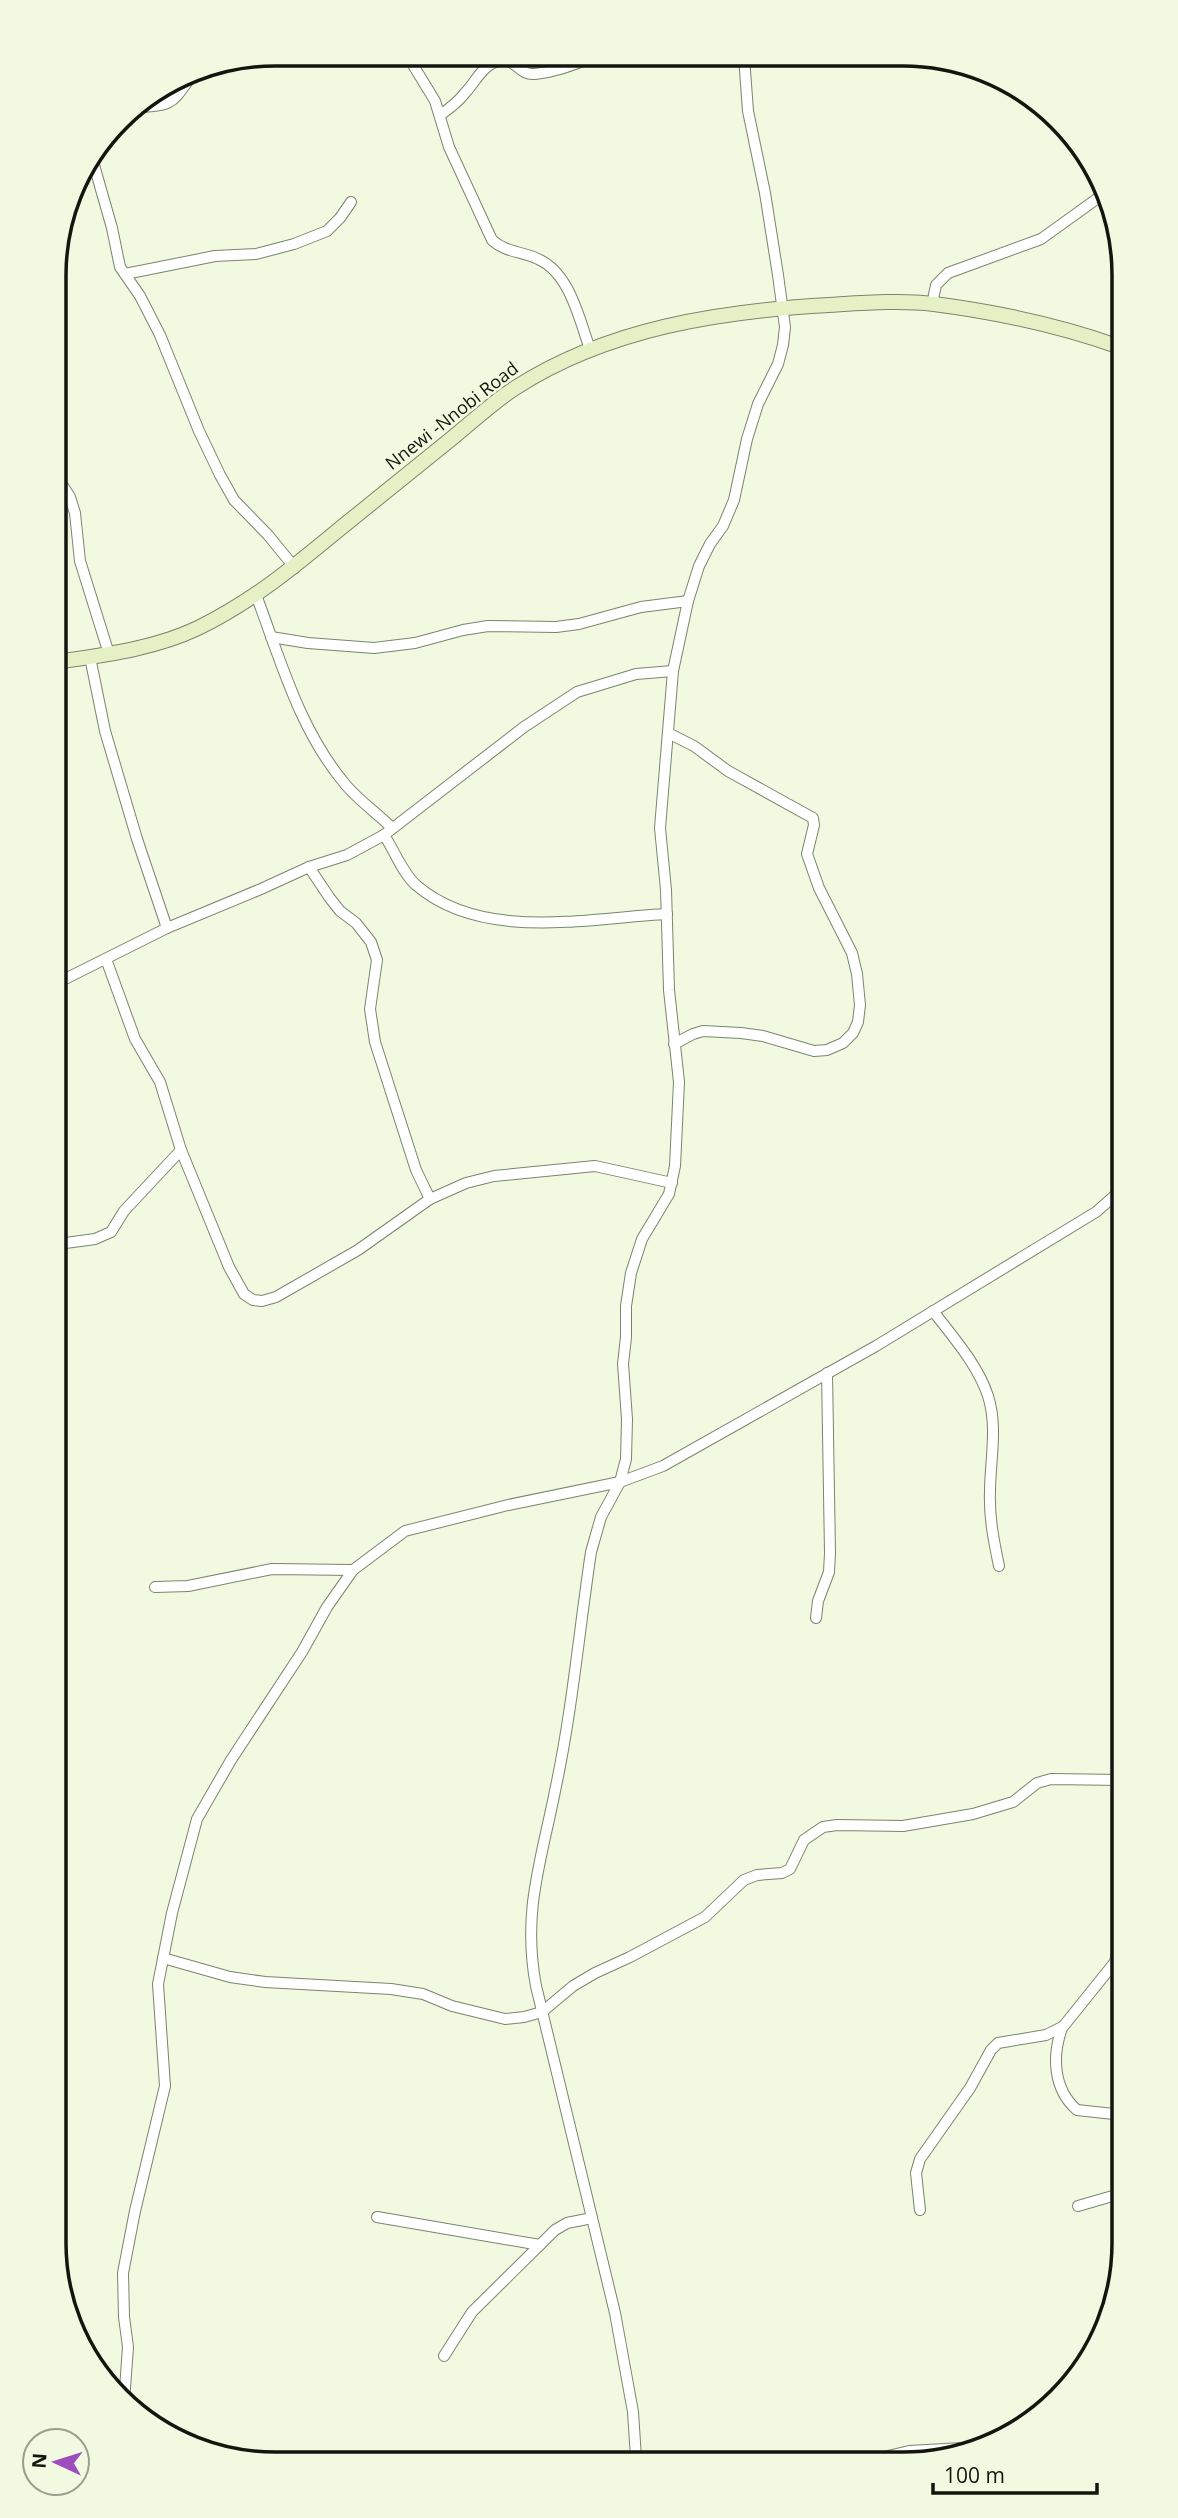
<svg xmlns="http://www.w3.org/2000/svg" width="1178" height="2518" viewBox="0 0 1178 2518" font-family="'Open Sans',sans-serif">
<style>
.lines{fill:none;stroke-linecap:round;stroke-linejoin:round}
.minor-casing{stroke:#7b846d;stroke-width:12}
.secondary-casing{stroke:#7b846d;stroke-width:16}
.minor{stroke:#fff;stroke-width:10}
.secondary{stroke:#e5f1c4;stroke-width:14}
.labels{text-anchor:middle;stroke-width:5;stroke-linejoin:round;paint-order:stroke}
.street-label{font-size:18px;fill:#13160e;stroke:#f1fae1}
.rim{fill:none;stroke:#13160e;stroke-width:3.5}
</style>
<rect width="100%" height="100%" fill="#f1fae1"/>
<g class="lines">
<!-- minor casing -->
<g class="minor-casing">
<g id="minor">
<path d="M407 55 435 101 449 147 492 240C506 253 522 251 538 259 570 273 579 319 590 349"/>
<path d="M133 107C176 107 172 102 196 70"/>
<path d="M440 115C449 109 458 102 465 93 474 84 479 71 491 64 515 51 516 76 535 74 554 72 577 64 594 56"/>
<path d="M92 158 112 228 120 267 140 296 160 335 199 431 220 475 234 500 268 535 295 568"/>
<path d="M125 274 215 256 256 254 294 244 327 231 340 218 351 202"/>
<path d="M932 304 936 285 948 273 1041 239 1105 193"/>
<path d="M56 475 70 497 75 513 80 561 109 654"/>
<path d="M256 595C281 661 299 729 345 784 358 800 377 813 392 828"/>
<path d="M271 637 308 643 374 648 415 643 463 630 488 626 556 627 579 624 641 607 688 601"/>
<path d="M90 657 105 731 137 839 167 928"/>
<path d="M668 733 694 746 728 771 813 818 814 825 807 854 819 888 852 953 857 974 860 1005 858 1022 853 1033 843 1043 827 1050 814 1051 763 1036 741 1033 703 1031 693 1034 674 1044"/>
<path d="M384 835C394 850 402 872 416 885 482 942 587 918 667 914"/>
<path d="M309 867 329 897 340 911 356 923 371 942 377 960 370 1009 375 1042 416 1170 430 1199"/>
<path d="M106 959 135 1039 160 1082 181 1150 229 1267 244 1294 253 1300 262 1301 276 1297 358 1250 430 1199 466 1183 494 1176 595 1166 672 1183"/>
<path d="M57 983 167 928 261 889 309 867 347 855 384 835 524 727 577 692 636 674 673 671"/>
<path d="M58 1244 95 1239 111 1232 124 1211 181 1150"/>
<path d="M933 1311C953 1337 978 1365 988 1396 998 1427 990 1461 990 1492 989 1518 994 1542 999 1566"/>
<path d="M155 1587 188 1586 272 1569 353 1570"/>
<path d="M816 1618 818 1601 829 1572 830 1553 827 1373"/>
<path d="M1122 1931 1115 1962 1062 2028C1052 2056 1053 2089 1077 2110L1123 2115"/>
<path d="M163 1958 230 1977 265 1982 391 1989 423 1994 452 2006 505 2019 524 2017 542 2012 573 1986 595 1973 630 1957 705 1917 744 1880 757 1875 782 1873 790 1869 804 1840 823 1827 837 1825 903 1826 973 1814 1013 1802 1037 1783 1051 1779 1122 1780"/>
<path d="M1078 2206 1123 2193"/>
<path d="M920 2210 916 2173 920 2159 970 2088 991 2050 998 2043 1046 2035 1062 2027"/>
<path d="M377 2217 540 2245"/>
<path d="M444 2356 472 2312 555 2230 567 2223 592 2218"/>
<path d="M124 2402 128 2347 124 2317 123 2273 135 2211 165 2086 158 1984 172 1913 197 1819 231 1760 302 1652 327 1607 353 1570 405 1531 508 1505 620 1482 663 1466 876 1346 1096 1212 1120 1191"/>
<path d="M888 2456 909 2451 980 2447"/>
<path d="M636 2458 633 2412 615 2313 536 1986C522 1912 541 1862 555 1791 572 1712 579 1632 591 1552L601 1517 620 1482 626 1459 627 1419 623 1364 626 1337V1306L631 1273 642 1239 669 1194 675 1166 679 1082 669 990 666 890 660 828 673 671 688 601 699 566 710 544 723 526 734 500 747 439 758 404 778 364 783 345 785 327 778 275 765 193 748 111 744 57"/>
</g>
</g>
<!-- secondary casing -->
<g class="secondary-casing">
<path id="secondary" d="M56 662C104 655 154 649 198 628 253 601 295 566 342 527 378 498 415 468 451 439 472 422 493 402 515 388 608 328 721 311 829 305 863 303 900 300 934 304 996 312 1058 325 1117 346"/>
</g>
<!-- minor -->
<use href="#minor" class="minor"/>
<!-- secondary -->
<use href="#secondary" class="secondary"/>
</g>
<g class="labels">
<!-- street labels -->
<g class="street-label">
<text transform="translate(452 416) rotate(-38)" y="6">Nnewi -Nnobi Road</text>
</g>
</g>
<!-- crop -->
<path d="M0 0H1178V2518H0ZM275 66H903A209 209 0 0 1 1112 275V2243A209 209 0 0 1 903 2452H275A209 209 0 0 1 66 2243V275A209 209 0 0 1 275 66Z" fill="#f1fae1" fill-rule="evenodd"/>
<path class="rim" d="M275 66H903A209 209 0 0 1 1112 275V2243A209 209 0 0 1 903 2452H275A209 209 0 0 1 66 2243V275A209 209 0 0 1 275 66Z"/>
<!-- north arrow -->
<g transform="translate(56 2462) rotate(274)"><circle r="33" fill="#f1fae1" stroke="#989f8d" stroke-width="2"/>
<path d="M0-5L12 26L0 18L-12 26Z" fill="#9d4dbd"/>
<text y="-10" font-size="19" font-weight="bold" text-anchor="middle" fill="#13160e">N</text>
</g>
<!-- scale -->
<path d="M933 2483v10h164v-10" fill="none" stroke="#13160e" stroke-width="3.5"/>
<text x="944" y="2483" font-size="21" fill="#13160e" stroke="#f1fae1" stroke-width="5" paint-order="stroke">100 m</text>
</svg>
